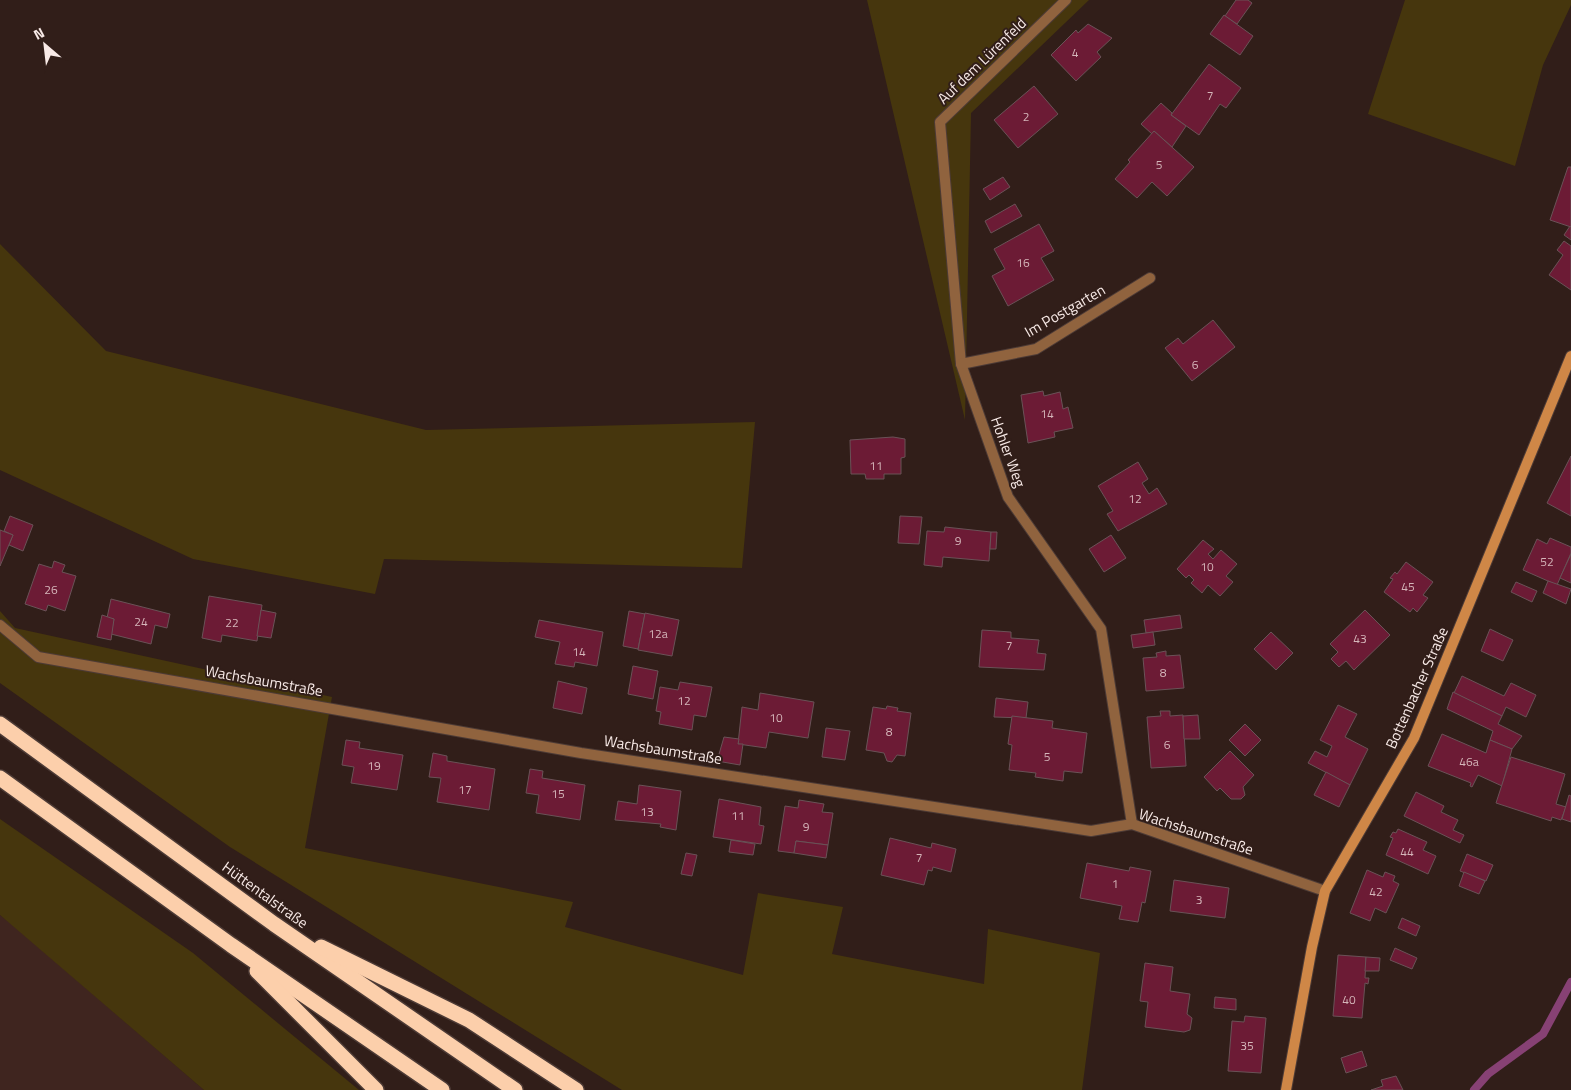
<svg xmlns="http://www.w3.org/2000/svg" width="1571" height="1090" viewBox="0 0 1571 1090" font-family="'Titillium Web',sans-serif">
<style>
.built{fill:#3f251f}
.green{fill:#46360d}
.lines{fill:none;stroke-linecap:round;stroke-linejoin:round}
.stream{stroke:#874174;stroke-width:8}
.building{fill:#6c1b35;stroke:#6a5257}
.street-casing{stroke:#4d3b36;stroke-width:12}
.secondary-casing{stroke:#4d3b36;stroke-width:12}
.highway-casing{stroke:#4d3b36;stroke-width:18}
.street{stroke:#90633e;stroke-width:10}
.secondary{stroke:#cf8747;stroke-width:10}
.highway{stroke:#fccfab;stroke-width:15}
.labels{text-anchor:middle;stroke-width:4;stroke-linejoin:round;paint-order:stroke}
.number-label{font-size:12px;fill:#d5b6ba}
.street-label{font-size:15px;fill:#f8eae7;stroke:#311e19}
</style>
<rect width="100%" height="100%" fill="#311e19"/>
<!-- built -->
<path class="built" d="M0 915 14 926 204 1090H0Z"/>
<!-- green -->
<g class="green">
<path d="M867 0H1089L971 113 965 420Z"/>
<path d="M1405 0H1571V5L1543 65 1515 166 1368 114Z"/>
<path d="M0 244 106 351 426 430 755 422 742 568 384 559 375 594 193 559 0 470Z"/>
<path d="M0 611 15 628 332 697 305 848 573 902 565 927 743 975 758 893 843 907 832 954 984 984 988 929 1100 953 1082 1090H622L230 847 0 683Z"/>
<path d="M0 819 193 953 359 1090H204L0 915Z"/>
</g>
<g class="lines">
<!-- stream -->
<path class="stream" d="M1474 1090 1488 1074 1543 1034 1571 982"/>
</g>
<!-- building -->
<g class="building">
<path d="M1236 0H1248L1252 3 1237 24 1225 16Z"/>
<path d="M1224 15 1253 36 1240 55 1210 34Z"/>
<path d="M1088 24 1112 38 1097 52 1101 57 1076 81 1051 55 1076 30 1078 33Z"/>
<path d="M1209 64 1241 88 1226 108 1220 104 1199 135 1171 115Z"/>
<path d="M1034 86 1058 114 1018 148 994 120Z"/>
<path d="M1161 103 1172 113 1171 115 1186 126 1172 147 1154 131 1152 134 1141 124Z"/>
<path d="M1154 131 1194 167 1167 196 1152 182 1137 198 1115 179 1130 162 1128 160Z"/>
<path d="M1568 167H1571V227L1550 220Z"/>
<path d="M1003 177 1010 187 990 200 983 189Z"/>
<path d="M1015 204 1022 216 991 233 985 221Z"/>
<path d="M1039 224 1054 251 1041 258 1054 280 1008 306 992 276 1005 269 994 249Z"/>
<path d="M1570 226 1571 227V240L1564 235Z"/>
<path d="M1564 241 1571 246V290L1549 275 1563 255 1557 250Z"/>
<path d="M1213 320 1235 347 1192 381 1165 348 1178 338 1183 344Z"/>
<path d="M1043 391 1044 396 1060 392 1063 409 1068 407 1073 428 1054 432 1055 437 1028 443 1021 395Z"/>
<path d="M893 437 905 439V457L901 458V474H884V479H866L865 474H851L850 440Z"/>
<path d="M1571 456V516L1547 503Z"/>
<path d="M1138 462 1148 479 1142 483 1149 494 1157 488 1167 504 1118 531 1107 514 1113 511 1098 486Z"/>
<path d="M10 516 33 525 23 551 9 545 13 535 4 531Z"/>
<path d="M900 516 922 517 919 544 898 543Z"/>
<path d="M945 527 991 532 989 561 943 557 942 567 924 565 927 531 944 532Z"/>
<path d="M0 530 13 535 0 566Z"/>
<path d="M991 532H997L996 549H990Z"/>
<path d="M1111 535 1126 558 1104 572 1089 549Z"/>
<path d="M1550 538 1571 547V553L1557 585 1523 570 1537 539 1547 544Z"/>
<path d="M1203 540 1214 549 1208 554 1213 559 1221 550 1237 564 1226 576 1233 582 1220 596 1208 585 1202 593 1191 583 1194 580 1189 575 1186 578 1177 569Z"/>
<path d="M1571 554V583L1560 578Z"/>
<path d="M54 561 65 565 62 572 76 576 65 611 48 605 46 611 25 604 39 564 52 568Z"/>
<path d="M1406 562 1433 582 1423 595 1428 598 1417 612 1413 608 1410 612 1384 592 1393 579 1390 578 1395 572 1397 574Z"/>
<path d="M1548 581 1571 589 1566 604 1543 593Z"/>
<path d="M1516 582 1537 591 1532 602 1511 592Z"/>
<path d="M209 596 262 605 257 641 222 635 221 642 202 638Z"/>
<path d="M111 599 170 614 167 628 155 625 151 644 111 634 114 619 107 618Z"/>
<path d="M261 610 276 613 271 638 257 636Z"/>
<path d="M1365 610 1390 635 1354 670 1346 661 1339 667 1331 659 1338 652 1330 644Z"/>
<path d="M629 611 645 614 638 649 623 646Z"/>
<path d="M645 613 679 620 672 656 638 650Z"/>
<path d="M102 615 114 619 111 640 97 637Z"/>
<path d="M1180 615 1182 628 1146 633 1144 620Z"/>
<path d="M539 620 603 632 597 666 575 662 574 667 555 664 560 642 535 637Z"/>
<path d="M1490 629 1513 640 1503 661 1481 651Z"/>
<path d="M982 630 1011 632V638L1039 640 1037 653 1046 654 1044 670 979 667Z"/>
<path d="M1153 632 1155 645 1133 648 1131 635Z"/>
<path d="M1271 632 1293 653 1276 670 1254 649Z"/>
<path d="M1166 651V656L1180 655 1184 688 1146 691 1143 658 1157 657 1156 653Z"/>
<path d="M633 666 658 671 653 699 628 694Z"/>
<path d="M1462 676 1504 696 1511 683 1536 695 1526 717 1506 707 1502 716 1454 693Z"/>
<path d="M558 681 587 688 582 714 553 708Z"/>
<path d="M680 682 712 687 706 717 694 715 692 730 659 724 661 712 656 711 660 687 678 690Z"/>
<path d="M1453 692 1502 716 1498 724 1522 736 1512 749 1490 740 1493 731 1447 709Z"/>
<path d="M760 693 814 702 808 738 769 732 766 748 738 744 742 707 758 710Z"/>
<path d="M996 698 1028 702 1026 718 994 717Z"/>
<path d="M1338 705 1357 714 1345 737 1368 749 1350 785 1308 763 1315 751 1327 757 1332 746 1320 740Z"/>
<path d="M887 706 898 708 897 711 911 713 905 756 897 755 892 762 887 761 884 753 866 750 873 707 886 709Z"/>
<path d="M1160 711H1170V716L1183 715 1186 766 1151 768 1147 717 1161 716Z"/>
<path d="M1198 715 1200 739H1184L1183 716Z"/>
<path d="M1012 716 1053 721 1052 728 1087 733 1082 773 1064 771 1063 781 1035 777 1036 773 1009 770 1012 745 1008 744Z"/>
<path d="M1245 724 1261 740 1245 756 1229 740Z"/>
<path d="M826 728 850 731 845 760 822 757Z"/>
<path d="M1442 734 1486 753 1490 740 1512 749 1502 786 1478 775 1472 787 1470 786 1471 783 1428 766Z"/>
<path d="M724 737 739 739 738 744H743L740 765 717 761Z"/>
<path d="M346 740 360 742 359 748 403 755 397 790 351 783 354 767 342 765Z"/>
<path d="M1230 751 1254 775 1243 787 1245 795 1241 799H1231L1220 788 1217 791 1204 777Z"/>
<path d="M433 753 447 756V761L495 769 489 810 437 802 441 778 429 777Z"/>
<path d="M1511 757 1565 774 1556 804 1566 807 1561 820 1552 817 1551 821 1496 803Z"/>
<path d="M530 769 543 771 542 778 585 785 580 820 536 813 539 795 526 793Z"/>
<path d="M1326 772 1350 785 1339 807 1314 795Z"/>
<path d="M639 785 681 791 676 830 660 827 661 824 615 820 618 801 637 804Z"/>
<path d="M1416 792 1444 806 1441 812 1458 820 1453 830 1464 835 1460 843 1404 816Z"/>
<path d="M1569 795 1571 796V822L1562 819Z"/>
<path d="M719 799 761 807 759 825 764 826 761 844 713 837Z"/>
<path d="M799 800 824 804 822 812 833 813 828 845 796 841 794 853 778 851 785 806 798 808Z"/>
<path d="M1398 829 1427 842 1423 850 1436 856 1428 874 1386 855 1393 838 1390 837 1393 832 1396 833Z"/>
<path d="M890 838 931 848 932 843 956 849 951 872 933 867 932 871 928 870 924 885 881 875Z"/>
<path d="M731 840 755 844 753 855 729 852Z"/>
<path d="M796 841 828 845 826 858 794 853Z"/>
<path d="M686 853 697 855 692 876 681 874Z"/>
<path d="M1467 854 1493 865 1486 881 1460 871Z"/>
<path d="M1087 863 1129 871 1130 867 1151 871 1145 903 1142 902 1138 922 1119 919 1122 906 1080 898Z"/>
<path d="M1367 870 1383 877 1385 872 1395 876 1393 881 1399 884 1386 913 1375 908 1370 921 1350 913Z"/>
<path d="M1464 872 1485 881 1479 894 1459 886Z"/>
<path d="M1174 880 1229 888 1225 918 1170 911Z"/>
<path d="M1402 918 1420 926 1416 936 1398 928Z"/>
<path d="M1395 948 1417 958 1412 969 1390 960Z"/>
<path d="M1338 955 1366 957 1365 978H1369L1368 984 1365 983 1362 1018 1333 1016Z"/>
<path d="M1366 957 1380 958 1379 971H1365Z"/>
<path d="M1145 963 1173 967 1170 991 1190 994 1187 1014 1192 1018 1190 1030 1184 1032 1145 1027 1148 1002 1140 1001Z"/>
<path d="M1215 997 1236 999V1010L1214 1008Z"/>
<path d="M1245 1016 1266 1018 1261 1073 1228 1071 1232 1021 1244 1022Z"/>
<path d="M1362 1051 1367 1066 1346 1073 1341 1058Z"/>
<path d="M1396 1076 1403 1090H1371L1383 1086 1381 1080Z"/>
</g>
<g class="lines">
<!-- street casing -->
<g class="street-casing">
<g id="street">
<path d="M1066 0 940 122 961 364 1008 497 1101 629 1132 824"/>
<path d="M961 364 1036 349 1150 278"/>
<path d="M0 625 38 657 581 753 1091 831 1132 824 1325 891"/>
</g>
</g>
<!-- secondary casing -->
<g class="secondary-casing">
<path id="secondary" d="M1286 1090 1312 947 1325 891 1414 738 1571 356"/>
</g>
<!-- highway casing -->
<g class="highway-casing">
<g id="highway">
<path d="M0 724 274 924 515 1090"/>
<path d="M0 778 231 945 442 1090"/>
<path d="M321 947 469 1020 576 1090"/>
<path d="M257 971 376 1090"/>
</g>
</g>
<!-- street -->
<use href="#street" class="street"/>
<!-- secondary -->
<use href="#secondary" class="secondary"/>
<!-- highway -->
<use href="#highway" class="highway"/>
</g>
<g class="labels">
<!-- number labels -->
<g class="number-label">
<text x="1075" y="57">4</text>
<text x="1210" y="100">7</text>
<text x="1026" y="121">2</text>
<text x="1159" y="169">5</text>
<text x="1023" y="267">16</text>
<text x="1195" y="369">6</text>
<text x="1047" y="418">14</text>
<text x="876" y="470">11</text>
<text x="1135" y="503">12</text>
<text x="958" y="545">9</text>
<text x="1547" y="566">52</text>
<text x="1207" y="571">10</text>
<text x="1408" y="591">45</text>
<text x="51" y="594">26</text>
<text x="141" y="626">24</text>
<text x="232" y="627">22</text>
<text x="658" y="638">12a</text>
<text x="1360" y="643">43</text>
<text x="1009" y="650">7</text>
<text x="579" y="656">14</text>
<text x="1163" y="677">8</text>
<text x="684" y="705">12</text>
<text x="776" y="722">10</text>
<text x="889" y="736">8</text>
<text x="1167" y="749">6</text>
<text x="1047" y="761">5</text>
<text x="1469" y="766">46a</text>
<text x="374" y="770">19</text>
<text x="465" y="794">17</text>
<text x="558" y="798">15</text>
<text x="647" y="816">13</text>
<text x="738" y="820">11</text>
<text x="806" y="831">9</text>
<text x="1407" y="856">44</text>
<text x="919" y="862">7</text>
<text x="1115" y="888">1</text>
<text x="1376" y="896">42</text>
<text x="1199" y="904">3</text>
<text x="1349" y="1004">40</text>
<text x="1247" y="1050">35</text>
</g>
<!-- street labels -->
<g class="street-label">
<text transform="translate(982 61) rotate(-44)" y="5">Auf dem Lürenfeld</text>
<text transform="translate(1065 311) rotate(-30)" y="5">Im Postgarten</text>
<text transform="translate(1008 452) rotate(70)" y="5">Hohler Weg</text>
<text transform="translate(264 681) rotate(10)" y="5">Wachsbaumstraße</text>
<text transform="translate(1417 688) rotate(-66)" y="5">Bottenbacher Straße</text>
<text transform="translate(663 750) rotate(9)" y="5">Wachsbaumstraße</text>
<text transform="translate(1196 832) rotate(18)" y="5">Wachsbaumstraße</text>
<text transform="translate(265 895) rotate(36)" y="5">Hüttentalstraße</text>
</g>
</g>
<!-- north arrow -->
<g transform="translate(45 45) rotate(332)" stroke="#311e19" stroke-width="4" paint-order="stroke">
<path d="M0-4L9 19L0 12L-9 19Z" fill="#f8eae7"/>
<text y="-8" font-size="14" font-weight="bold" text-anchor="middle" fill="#f8eae7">N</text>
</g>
</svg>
